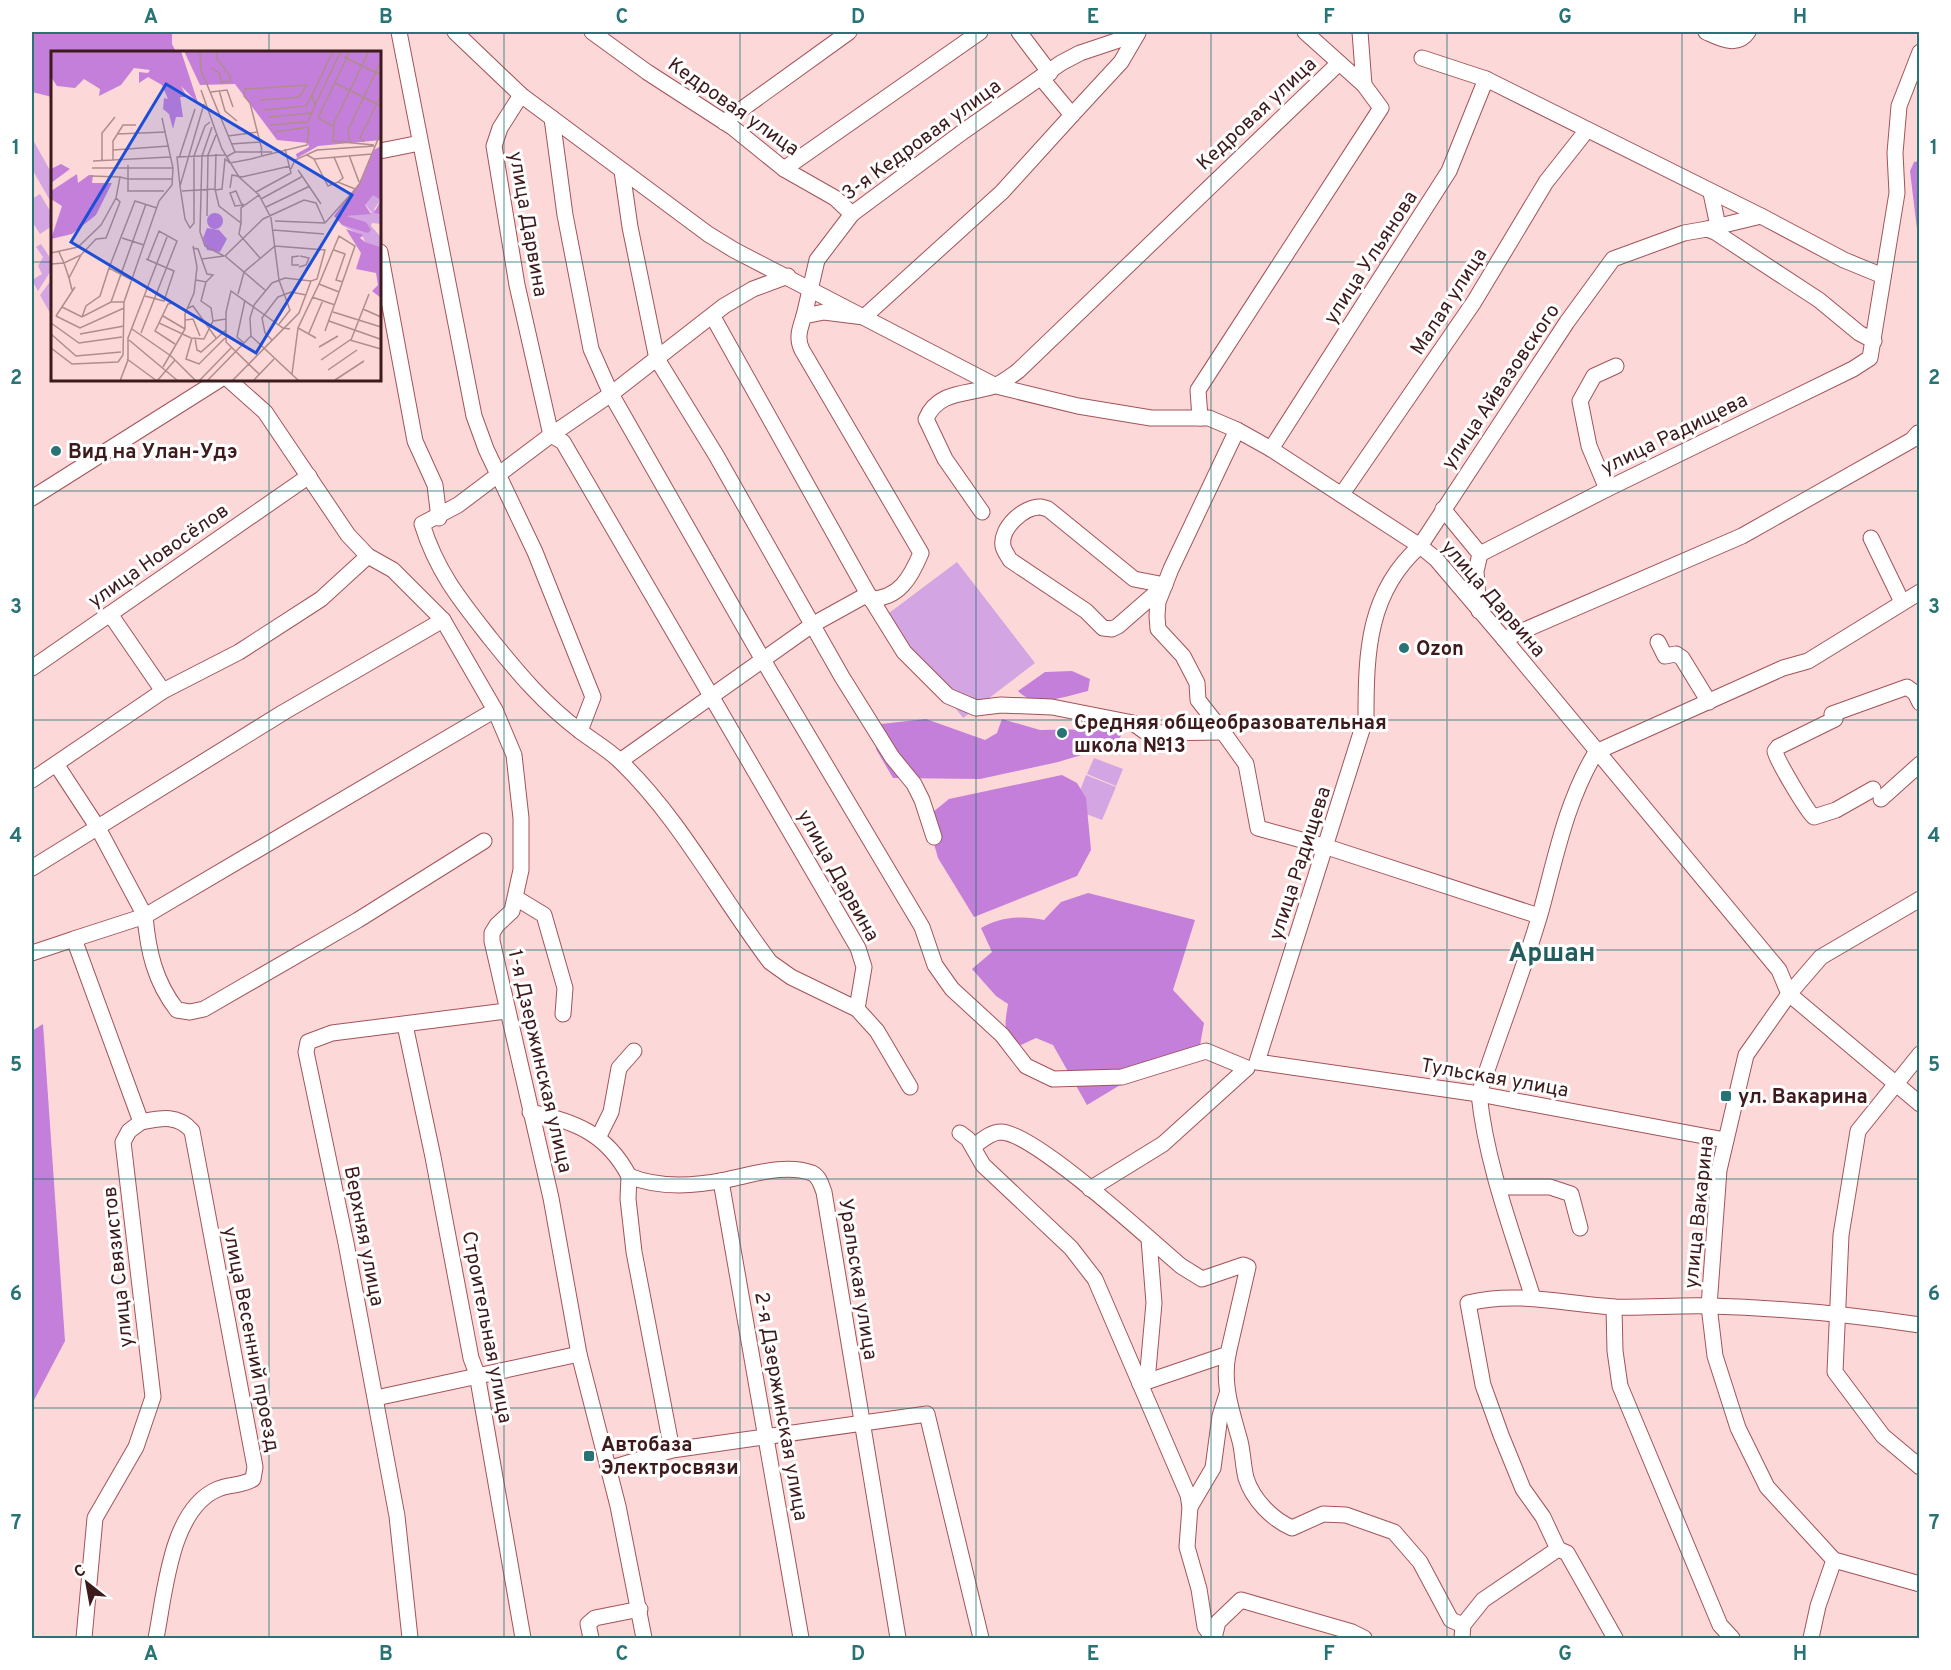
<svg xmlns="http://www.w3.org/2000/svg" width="1951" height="1670" viewBox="0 0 1951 1670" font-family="Overpass,sans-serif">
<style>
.green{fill:#d3a5e2}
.forest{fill:#c37fd9}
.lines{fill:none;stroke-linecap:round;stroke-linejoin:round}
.minor-casing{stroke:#a35358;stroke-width:17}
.minor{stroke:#fff;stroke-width:15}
.grid{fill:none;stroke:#287375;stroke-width:1.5;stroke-opacity:0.55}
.poi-dot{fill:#287375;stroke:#fff;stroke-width:2}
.labels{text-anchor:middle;stroke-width:6;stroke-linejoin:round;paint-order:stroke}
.street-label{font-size:20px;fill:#3d1b1d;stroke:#fff}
.poi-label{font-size:20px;font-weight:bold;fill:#3d1b1d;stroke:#fff;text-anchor:start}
.district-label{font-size:26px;font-weight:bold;fill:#235e5f;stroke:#fff}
.inset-road{fill:none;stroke:#b08c8d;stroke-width:1.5}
.view{fill:#1d4ed8;fill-opacity:0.15;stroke:#1d4ed8;stroke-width:3}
.inset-edge{fill:none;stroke:#3d1b1d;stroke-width:3}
.neatline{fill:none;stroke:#287375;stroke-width:2}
.grid-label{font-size:20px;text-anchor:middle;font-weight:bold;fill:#287375}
</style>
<rect width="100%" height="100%" fill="#fdd8d8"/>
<!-- green -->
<g class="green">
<path d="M32 138 52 174V204L32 169Z"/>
<path d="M40 194 52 214V226L40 234 32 221V199Z"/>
<path d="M41 244 49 256 52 269 38 291 32 280 42 274 38 266 43 257 36 247Z"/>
<path d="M52 279V311L50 313 40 295Z"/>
<path d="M957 562 1035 663 963 718 885 616Z"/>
<path d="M1094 758 1123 769 1116 786 1087 774Z"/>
<path d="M1086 775 1116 787 1102 820 1073 809Z"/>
</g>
<!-- forest -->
<g class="forest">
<path d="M32 32H172V44L176 52H52V97L32 92Z"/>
<path d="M1919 161H1920L1919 246 1910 171 1914 162Z"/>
<path d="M1072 671 1090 679 1088 691C1067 696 1034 709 1018 691L1045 672Z"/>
<path d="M926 719 985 740 997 733 1002 719 1040 730 1105 729 1121 735 1118 744 1058 762 980 779 893 778 876 749 881 724Z"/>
<path d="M1062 775 1077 783 1086 798 1091 850 1077 876 974 917 938 858 929 826 933 812 949 799Z"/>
<path d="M1088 893 1195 920 1173 990 1204 1023 1199 1051 1150 1067 1087 1105 1053 1045 1036 1038 1021 1045C1001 1036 1005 1024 1008 1004L996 996 972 969 992 952 981 928C999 917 1023 915 1044 920L1061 902Z"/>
<path d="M43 1024 65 1341 32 1404V1031Z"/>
</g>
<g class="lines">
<!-- minor casing -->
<g class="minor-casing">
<g id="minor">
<path d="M399 32 474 416 486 449 535 552 593 697 580 731C593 741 609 750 621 762 680 819 720 896 770 962L791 977 857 1009 864 967 858 948 563 442 551 435 517 285 494 146 500 128 521 95"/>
<path d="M455 32 521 95 708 234 734 250 996 386 1078 406 1151 418H1209L1237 430 1271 449 1420 546 1436 559 1504 639 1779 970 1789 994 1920 1104"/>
<path d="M592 32 647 72 732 127 784 169 835 198 852 214"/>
<path d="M1019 32 1050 73"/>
<path d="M1360 32 1364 85"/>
<path d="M1706 32C1720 38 1737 48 1748 32"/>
<path d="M1422 58 1486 79 1761 216"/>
<path d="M1072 115 1121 62 1138 33"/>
<path d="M552 118 565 215 591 349 611 394 763 660 922 927 935 965 952 989 1002 1035 1026 1066 1053 1079 1122 1077 1206 1051 1247 1068 1163 1144 1090 1189"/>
<path d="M724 122 849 32"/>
<path d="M380 151 420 143"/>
<path d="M784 169 980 32"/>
<path d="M622 171 630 227 657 359 716 455 842 677 892 757 914 784 922 800 934 837"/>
<path d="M1711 193 1718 226"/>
<path d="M1707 229 1761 216 1844 260 1883 276"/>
<path d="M380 252 415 441 435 485 439 518"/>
<path d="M804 316 817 260 852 214 964 131 1061 63 1080 53 1137 34"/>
<path d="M713 317 868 594"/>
<path d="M229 380 265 412 348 535 368 556 393 570 443 620 495 710 514 755 521 818V870L512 911 497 925 492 933V941L551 1198 579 1354 618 1506 644 1638"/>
<path d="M1200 418 1198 390 1381 108 1364 85 1305 32"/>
<path d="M1271 449 1449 171 1486 79"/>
<path d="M1607 489 1589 446 1580 401 1594 376 1616 366"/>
<path d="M1342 494 1474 302 1546 182 1587 130"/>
<path d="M32 498 219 380"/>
<path d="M1041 507 1048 509 1134 579 1165 585 1118 626 1112 629 1103 628 1086 611 1010 560C1008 556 1004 551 1003 546 1000 528 1024 506 1041 507Z"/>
<path d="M1443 509 1480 554 1476 571 1479 611"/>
<path d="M982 512 945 459 926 419C938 390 968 395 994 386 1002 383 1011 376 1018 371L1339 63"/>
<path d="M1871 538 1902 602"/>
<path d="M1480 554 1607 489 1853 369 1870 358 1897 193 1895 153 1899 106 1920 52"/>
<path d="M870 599C899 599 911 577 921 553L802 350C796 338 800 328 804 316L824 312 864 317 1002 192 1072 115 1042 79"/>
<path d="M110 614 163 691"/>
<path d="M1504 639 1742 536 1912 440 1918 433"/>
<path d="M1658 642 1665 656 1676 654 1682 658 1709 702"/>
<path d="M32 668 309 476"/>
<path d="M1832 714 1907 687 1915 693 1920 703"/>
<path d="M1835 719 1778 747 1775 751C1776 759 1808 813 1814 817L1836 810 1873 789"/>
<path d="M580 731C544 704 518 673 490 638 460 600 437 572 422 524L458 505 551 435 611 394 724 306 753 289 788 276"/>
<path d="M1223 732 1246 764 1258 828 1327 847 1539 916"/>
<path d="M620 761 812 625 868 594 904 652 948 696 976 708 1001 705 1052 707 1133 723 1147 733 1223 732 1198 700 1197 683 1183 656 1158 629 1157 616 1158 602 1171 569 1237 430"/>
<path d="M56 764 98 828 145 916 495 710"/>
<path d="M32 780 163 691 239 652 321 599 368 556"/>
<path d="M1881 799 1920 764"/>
<path d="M32 868 284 712 443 620"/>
<path d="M516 898 544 915 565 988 563 1014"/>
<path d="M1920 899 1821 957 1789 994 1746 1055 1719 1170 1709 1306 1715 1356 1738 1428 1767 1487 1834 1560 1920 1584"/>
<path d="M74 939 145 916C148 951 155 982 177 1010L190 1012 204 1009 358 920 484 841"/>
<path d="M32 953 74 939 141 1122 129 1131 123 1142 153 1397 136 1447 95 1518 84 1638"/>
<path d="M857 1009 877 1031 910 1087"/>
<path d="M405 1025 433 1157 471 1358 477 1374 523 1638"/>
<path d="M1920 1054 1858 1131 1841 1235 1835 1372 1883 1436 1920 1467"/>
<path d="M530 1112C575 1121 607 1134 629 1176"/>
<path d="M141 1122C161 1118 178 1114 192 1131L255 1467 253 1479C242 1486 230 1484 218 1489 170 1509 165 1594 156 1638"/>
<path d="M960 1133 968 1139 983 1165 1071 1248 1095 1279 1188 1495 1190 1507 1187 1547 1199 1589 1205 1627 1213 1638"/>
<path d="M599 1136 611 1112 619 1068 634 1051"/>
<path d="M1725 1140 1479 1094 1257 1062 1366 717C1366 652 1368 592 1420 546L1567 322 1613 259 1684 233 1707 229 1715 232 1819 300 1859 333 1874 341"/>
<path d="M973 1147C981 1141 990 1132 1001 1132 1035 1133 1149 1239 1181 1266L1202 1279 1243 1265 1248 1267 1228 1354 1140 1384"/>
<path d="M721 1181 801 1638"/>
<path d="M1499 1187H1550L1571 1194 1580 1228"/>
<path d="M1533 1298C1512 1231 1486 1163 1479 1094 1499 1033 1523 973 1541 911 1556 856 1566 802 1596 752L1783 668 1808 661 1920 592"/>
<path d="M1614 1307 1615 1351 1620 1386 1720 1625 1732 1638"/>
<path d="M1228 1354C1222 1385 1232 1412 1240 1441 1243 1453 1243 1466 1246 1478 1253 1500 1272 1519 1292 1528L1323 1514 1346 1515 1394 1532 1420 1562 1451 1620 1463 1625"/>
<path d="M1147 1381 1154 1303 1149 1239"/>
<path d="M376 1398 579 1354"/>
<path d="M672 1450 634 1252 628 1199 629 1176C658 1188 695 1186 725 1180 752 1175 785 1163 812 1173 820 1177 821 1185 824 1192L898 1638"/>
<path d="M608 1469 672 1450 927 1414 981 1638"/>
<path d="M1190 1507 1213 1468 1220 1416 1227 1394"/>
<path d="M410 1638 397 1516 346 1243 306 1052 308 1042 332 1033 506 1011"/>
<path d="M591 1638 588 1624 595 1618 640 1609"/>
<path d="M1214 1638 1218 1622 1241 1600 1352 1632 1364 1638"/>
<path d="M1462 1638 1463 1625 1483 1600 1558 1549"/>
<path d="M1615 1638 1567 1553 1558 1549 1543 1517 1523 1489 1501 1435 1483 1385 1468 1303C1517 1291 1565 1304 1614 1307 1646 1308 1678 1305 1710 1306 1782 1308 1848 1314 1920 1325"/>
<path d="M1811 1638 1818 1606 1834 1560"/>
</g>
</g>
<!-- minor -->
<use href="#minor" class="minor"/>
</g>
<!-- grid -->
<path class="grid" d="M269 32V52M504 32V1638M740 32V1638M976 32V1638M1211 32V1638M1447 32V1638M1682 32V1638M32 262H52M380 262H1920M269 380V1638M32 491H1920M32 720H1920M32 950H1920M32 1179H1920M32 1408H1920"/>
<!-- markers -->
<g class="poi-dot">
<circle cx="56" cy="451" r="6"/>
<circle cx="1404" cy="648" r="6"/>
<circle cx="1062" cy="733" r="6"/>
<rect x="1720" y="1090" width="12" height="12" rx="3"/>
<rect x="583" y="1450" width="12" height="12" rx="3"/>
</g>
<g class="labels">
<!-- street labels -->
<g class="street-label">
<text transform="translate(734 106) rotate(35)" y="7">Кедровая улица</text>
<text transform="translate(1256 113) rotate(-43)" y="7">Кедровая улица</text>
<text transform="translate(921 139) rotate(-36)" y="7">3-я Кедровая улица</text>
<text transform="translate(529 224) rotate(80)" y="7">улица Дарвина</text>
<text transform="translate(1370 257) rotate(-57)" y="7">улица Ульянова</text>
<text transform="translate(1448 301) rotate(-57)" y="7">Малая улица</text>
<text transform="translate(1500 386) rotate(-56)" y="7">улица Айвазовского</text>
<text transform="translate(1674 433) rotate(-26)" y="7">улица Радищева</text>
<text transform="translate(158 555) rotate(-35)" y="7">улица Новосёлов</text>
<text transform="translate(1494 598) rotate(49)" y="7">улица Дарвина</text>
<text transform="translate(1299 863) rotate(-72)" y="7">улица Радищева</text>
<text transform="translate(839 875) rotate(61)" y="7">улица Дарвина</text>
<text transform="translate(541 1061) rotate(77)" y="7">1-я Дзержинская улица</text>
<text transform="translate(1495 1077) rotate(10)" y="7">Тульская улица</text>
<text transform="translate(1698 1212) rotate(-84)" y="7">улица Вакарина</text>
<text transform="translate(365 1236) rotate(79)" y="7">Верхняя улица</text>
<text transform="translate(117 1267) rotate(-96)" y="7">улица Связистов</text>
<text transform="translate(859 1279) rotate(81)" y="7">Уральская улица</text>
<text transform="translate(488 1327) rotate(79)" y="7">Строительная улица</text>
<text transform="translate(252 1339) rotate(79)" y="7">улица Весенний проезд</text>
<text transform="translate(782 1406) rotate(80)" y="7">2-я Дзержинская улица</text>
</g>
<!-- poi labels -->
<g class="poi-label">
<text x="68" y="458">Вид на Улан-Удэ</text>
<text x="1416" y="655">Ozon</text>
<text x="1074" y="729">Средняя общеобразовательная<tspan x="1074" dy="23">школа №13</tspan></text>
<text x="1738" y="1103">ул. Вакарина</text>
<text x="601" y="1451">Автобаза<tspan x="601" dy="23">Электросвязи</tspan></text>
</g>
<!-- district labels -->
<g class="district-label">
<text x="1552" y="961">Аршан</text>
</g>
</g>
<!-- overview -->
<g transform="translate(51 51)">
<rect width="330" height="330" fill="#fdd8d8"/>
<path d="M322 143 330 149 323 158 330 163V173L321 172 320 175 330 186V196L314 191 312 186 291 174 318 180 315 171 296 165 321 162 314 153Z" fill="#d3a5e2"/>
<path d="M0 0H130L147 52 130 35 136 46H129L132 66H125L122 78 118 63 112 58 113 47 117 48 111 34 97 26 88 32V21L97 22 99 19 83 17 70 34 48 45 49 38 33 28 24 37 6 35 0 26ZM133 0H330V89L267 95 246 107 245 103 258 96 257 92 226 89 184 33 149 34ZM330 95V163L323 162 330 149 322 144 314 154 320 163 296 165 315 171 320 179 317 182 291 174 283 165 311 128 323 99ZM10 113 19 118 0 132V118ZM26 123 27 132 38 124H42L41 132H61L45 164 21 183 0 188 11 155 0 148V140ZM156 170a8 8 0 1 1 16 0a8 8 0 1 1-16 0ZM156 177 168 179 176 188 169 201 156 199 152 187ZM295 178 312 184 309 187 314 191 330 196V247L321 240 327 234 325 222 305 218 310 202Z" fill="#c37fd9"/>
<path class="inset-road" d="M165 0 166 8 179 25V30L171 31M318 0 283 72 282 90 323 94M149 2 150 19 184 101M293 6 330 24M161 17 168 22 171 33M284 32 330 55M150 39 171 98 188 126 208 144 220 167 228 229 239 259 228 273M168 39 174 60 186 70M160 41 176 39 182 56M261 44 282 0M209 49 248 46 256 34 194 38 193 45 199 52 211 99M153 53 129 135 134 168 139 177 143 172V105L154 75 159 71M264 54 290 0M212 59 255 55 261 44 264 54 257 71 219 74M218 66 260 62M85 74H72L62 90V109L119 106M282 75 267 67 299 0M161 76 151 105 149 181 154 195 173 205M223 81 258 76M66 83 115 81M177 85 207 81M299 91 297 79 330 10M313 91 309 87 330 44M180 93 210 91M62 99 118 95M256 104 263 108 321 103M298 104 308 131M211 105 256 94 258 77M175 106 184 101H221M283 106 292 127 287 131M128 107 144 58M263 108 277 135 287 131 304 138M42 110 62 109M51 110V82L64 66M77 114V128H122M41 117H122M240 118 244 109 266 99 323 95M247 119 270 153M69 126 77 128V140H113M129 135 126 106 174 104M179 137 181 124 191 126 239 115M164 138 165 103M164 139 171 138 174 108 179 112 200 108 211 105 210 99M131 140 164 138 168 155 190 172V157L208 144M185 140 190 152 193 154 184 155 179 142ZM205 141 240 122 234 98M210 148 252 125M215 156 259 135M156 165 157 104 165 84M224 170 274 172M190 172 188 183 209 207M274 172 308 134 330 81M222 179 273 183M71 187 93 194M142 197 147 198 156 223 162 224 155 231 145 229M283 199 294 203 285 229 292 231M8 201 13 212 30 204 45 188 55 187 69 151 65 147M0 202 27 196 50 174 65 147 69 126 40 125M151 208 173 205M0 213 13 212 18 227M248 214H241V206L248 205M248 216 255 214 258 207 249 205M58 217 84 150 106 157M155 231 150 250 160 257 162 270M268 233 288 185 304 195 288 241M21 239 18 227 30 204M214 239 174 205 212 168 253 149 265 152 274 172M94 245 113 250 123 220 95 208M261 246 284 254M194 249 186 286 193 292 200 285M60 251 95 153M122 252 117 253 108 272 140 287 153 288 162 270 175 268M11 256 31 266 60 251H73M137 257 142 255 165 287M312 258 330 266M282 261 330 276M5 265 29 277 73 257M5 265 24 236M112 265 134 278M31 266 35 255 49 245 58 217 81 229M134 269 142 268 149 285M278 270 329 288M0 272 28 292 71 286M108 272 104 280 124 293M81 278 120 305 145 330M90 282 126 190 108 180 97 208M258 282 272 249M0 283 25 305 70 301M29 283 73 275M141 287 135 308 148 313 174 287M144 287 146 299 150 301 175 279M265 287 247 277 268 233 288 241 274 280M78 289 127 330M221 289 214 282 211 267 220 255 227 246 240 241 255 244M300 289 318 243M268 296 287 285M0 297 21 313 67 311 72 304M72 304 73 251 108 150 121 134 122 117 111 67M76 308 106 330M270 309 299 289 330 298M112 316 134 278V263L143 242 146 216 142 195M277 319 306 299M208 323 175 291V261L180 240 232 277 239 278M241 323 247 277M284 329 313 310M69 330 77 309V287L116 186M106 330 124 309M148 330 180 297M156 330 193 292M181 330 248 262 260 230 266 228 274 199 224 195 193 221 187 243M202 330 223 308M248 330 200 285 199 267 203 254 221 232 234 227 260 230"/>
<path class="view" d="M115 33 301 144 205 302 20 191Z"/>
<rect width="330" height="330" class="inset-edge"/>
</g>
<!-- border -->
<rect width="1951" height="1670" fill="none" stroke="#ffffff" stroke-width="66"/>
<!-- north arrow -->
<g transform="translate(87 1583) rotate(329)" stroke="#ffffff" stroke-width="4.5" paint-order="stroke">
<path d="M0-4.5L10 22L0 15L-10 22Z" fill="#3d1b1d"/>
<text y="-9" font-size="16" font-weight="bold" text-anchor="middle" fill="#3d1b1d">С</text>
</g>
<rect x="33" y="33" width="1885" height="1604" class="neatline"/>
<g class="grid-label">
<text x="151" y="23">A</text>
<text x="386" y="23">B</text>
<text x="622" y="23">C</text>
<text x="858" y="23">D</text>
<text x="1093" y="23">E</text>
<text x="1329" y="23">F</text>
<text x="1565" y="23">G</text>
<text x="1800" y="23">H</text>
<text x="16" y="154">1</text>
<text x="1934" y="154">1</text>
<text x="16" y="384">2</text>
<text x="1934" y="384">2</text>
<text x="16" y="613">3</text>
<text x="1934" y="613">3</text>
<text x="16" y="842">4</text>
<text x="1934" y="842">4</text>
<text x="16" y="1071">5</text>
<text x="1934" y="1071">5</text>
<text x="16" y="1300">6</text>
<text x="1934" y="1300">6</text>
<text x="16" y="1529">7</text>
<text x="1934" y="1529">7</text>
<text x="151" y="1660">A</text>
<text x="386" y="1660">B</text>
<text x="622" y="1660">C</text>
<text x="858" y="1660">D</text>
<text x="1093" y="1660">E</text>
<text x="1329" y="1660">F</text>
<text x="1565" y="1660">G</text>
<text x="1800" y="1660">H</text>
</g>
</svg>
